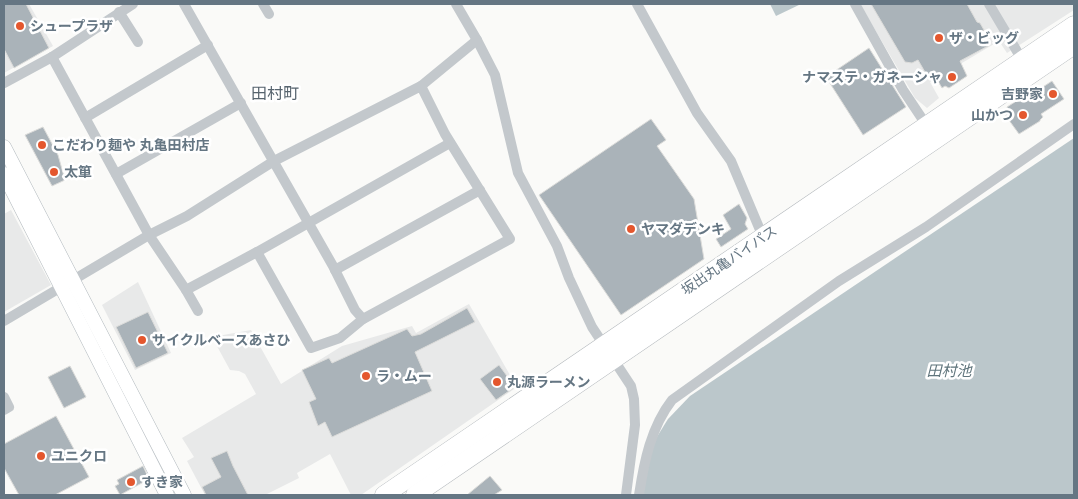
<svg xmlns="http://www.w3.org/2000/svg" width="1078" height="499" viewBox="0 0 1078 499" font-family="'Golos Text','Noto Sans JP',sans-serif">
<style>
.built{fill:#e8e9e9}
.water{fill:#bbc7cb}
.building{fill:#aab3b9;stroke:#dcdcda}
.lines{fill:none;stroke-linecap:round;stroke-linejoin:round}
.secondary-casing{stroke:#b3babf;stroke-width:15}
.highway-casing{stroke:#b4b9bd;stroke-width:19}
.street{stroke:#c3c8cc;stroke-width:10}
.secondary{stroke:#fff;stroke-width:14}
.highway{stroke:#fff;stroke-width:18}
.poi-dot{fill:#e4572e;stroke:#fff;stroke-width:2}
.labels{text-anchor:middle;stroke-width:5;stroke-linejoin:round;paint-order:stroke}
.poi-label{font-size:14px;font-weight:bold;fill:#657683;stroke:#fff;text-anchor:start}
.street-label{font-size:14px;fill:#657683;stroke:#fff}
.water-label{font-size:15px;font-style:italic;fill:#60757c;stroke:#fff}
.quarter-label{font-size:16px;fill:#57646e;stroke:#fff}
</style>
<rect width="100%" height="100%" fill="#fafaf8"/>
<!-- built -->
<g class="built">
<path d="M4 4H29L53 46 4 73Z"/>
<path d="M860 4H1074V10L1007 53 999 41 930 82 939 98 927 108 915 98Z"/>
<path d="M11 210 51 285 4 312V214Z"/>
<path d="M138 282 171 353 135 370 102 305Z"/>
<path d="M469 304 517 387 361 495H351L330 454 297 473 299 478 265 495H205L187 461 194 457 182 438 256 394 245 374 239 371 230 370 212 337 251 330 281 384 342 346 412 326 416 333Z"/>
</g>
<!-- water -->
<g class="water">
<path d="M770 4H801L776 16Z"/>
<path d="M1074 138V495H643L650 448 668 419 690 396Z"/>
</g>
<!-- building -->
<g class="building">
<path d="M4 4H26L49 48 14 68 4 49Z"/>
<path d="M871 4H967L977 22 980 23 984 30 983 32 990 45 960 61 967 76 949 88 945 86 942 88 935 76 929 79 918 60 912 63 905 62Z"/>
<path d="M869 48 906 107 863 135 826 77Z"/>
<path d="M1052 81 1064 99 1041 114 1043 117 1040 120V121L1019 134 1003 112 1008 109 1007 107 1021 98 1023 100Z"/>
<path d="M651 119 666 140 657 146 694 199 704 259 621 315 539 195Z"/>
<path d="M43 127 58 155 65 180 52 186 25 135Z"/>
<path d="M739 204 747 218 745 224 748 229 721 247 716 239 731 229 723 215Z"/>
<path d="M467 308 475 322 415 352 432 391 332 437 325 422 318 426 309 402 316 399 302 370 329 358 332 363 407 329 412 336 421 334Z"/>
<path d="M148 312 168 353 136 368 116 327Z"/>
<path d="M499 365 515 387 496 400 480 379Z"/>
<path d="M70 366 86 397 64 408 48 377Z"/>
<path d="M56 416 89 477 55 495H19L4 468V444Z"/>
<path d="M227 451 233 466 248 495H206L202 487 221 477 211 458Z"/>
<path d="M143 466 149 479 120 495 115 486 119 484 117 480Z"/>
<path d="M490 476 502 490 494 495H467Z"/>
</g>
<g class="lines">
<!-- secondary casing -->
<g class="secondary-casing">
<g id="secondary">
<path d="M4 147 184 495"/>
<path d="M4 174 167 495"/>
</g>
</g>
<!-- highway casing -->
<g class="highway-casing">
<g id="highway">
<path d="M384 495 1074 25"/>
<path d="M415 495 1074 45"/>
</g>
</g>
<!-- street -->
<g class="street">
<path d="M184 4 333 266 355 310 363 319"/>
<path d="M263 4 269 14"/>
<path d="M456 4 477 40 495 75 518 173 557 246 569 278 592 327 631 386 634 399 635 425 626 495"/>
<path d="M637 4 697 113 731 161 763 237"/>
<path d="M855 4 903 90 927 126"/>
<path d="M989 4 1024 63"/>
<path d="M119 12 138 42"/>
<path d="M4 83 52 57 133 4"/>
<path d="M421 86 477 40"/>
<path d="M85 118 208 45"/>
<path d="M116 174 241 103"/>
<path d="M257 252 450 143"/>
<path d="M335 270 480 190"/>
<path d="M186 290 198 311"/>
<path d="M4 321 149 235 187 216 274 161 421 86 445 134 510 239 363 319 340 338 311 348 257 252 186 290 149 235 52 57"/>
<path d="M4 397 9 407 4 410"/>
<path d="M639 495C644 462 651 427 672 400L839 281 926 227 1074 124"/>
</g>
<!-- secondary -->
<use href="#secondary" class="secondary"/>
<!-- highway -->
<use href="#highway" class="highway"/>
</g>
<!-- markers -->
<g class="poi-dot">
<circle cx="20" cy="26" r="5"/>
<circle cx="939" cy="38" r="5"/>
<circle cx="952" cy="77" r="5"/>
<circle cx="1053" cy="94" r="5"/>
<circle cx="1023" cy="115" r="5"/>
<circle cx="42" cy="145" r="5"/>
<circle cx="54" cy="172" r="5"/>
<circle cx="631" cy="229" r="5"/>
<circle cx="142" cy="340" r="5"/>
<circle cx="366" cy="376" r="5"/>
<circle cx="497" cy="382" r="5"/>
<circle cx="41" cy="456" r="5"/>
<circle cx="131" cy="482" r="5"/>
</g>
<g class="labels">
<!-- poi labels -->
<g class="poi-label">
<text x="30" y="31">シュープラザ</text>
<text x="949" y="43">ザ・ビッグ</text>
<text x="942" y="82" text-anchor="end">ナマステ・ガネーシャ</text>
<text x="1043" y="99" text-anchor="end">吉野家</text>
<text x="1013" y="120" text-anchor="end">山かつ</text>
<text x="52" y="150">こだわり麺や 丸亀田村店</text>
<text x="64" y="177">太箪</text>
<text x="641" y="234">ヤマダデンキ</text>
<text x="152" y="345">サイクルベースあさひ</text>
<text x="376" y="381">ラ・ムー</text>
<text x="507" y="387">丸源ラーメン</text>
<text x="51" y="461">ユニクロ</text>
<text x="141" y="487">すき家</text>
</g>
<!-- street labels -->
<g class="street-label">
<text transform="translate(729 260) rotate(-34)" y="5">坂出丸亀バイパス</text>
</g>
<!-- water labels -->
<g class="water-label">
<text x="949" y="376">田村池</text>
</g>
<!-- quarter labels -->
<g class="quarter-label">
<text x="275" y="99">田村町</text>
</g>
</g>
<!-- border -->
<rect width="1078" height="499" fill="none" stroke="#657683" stroke-width="10"/>
</svg>
